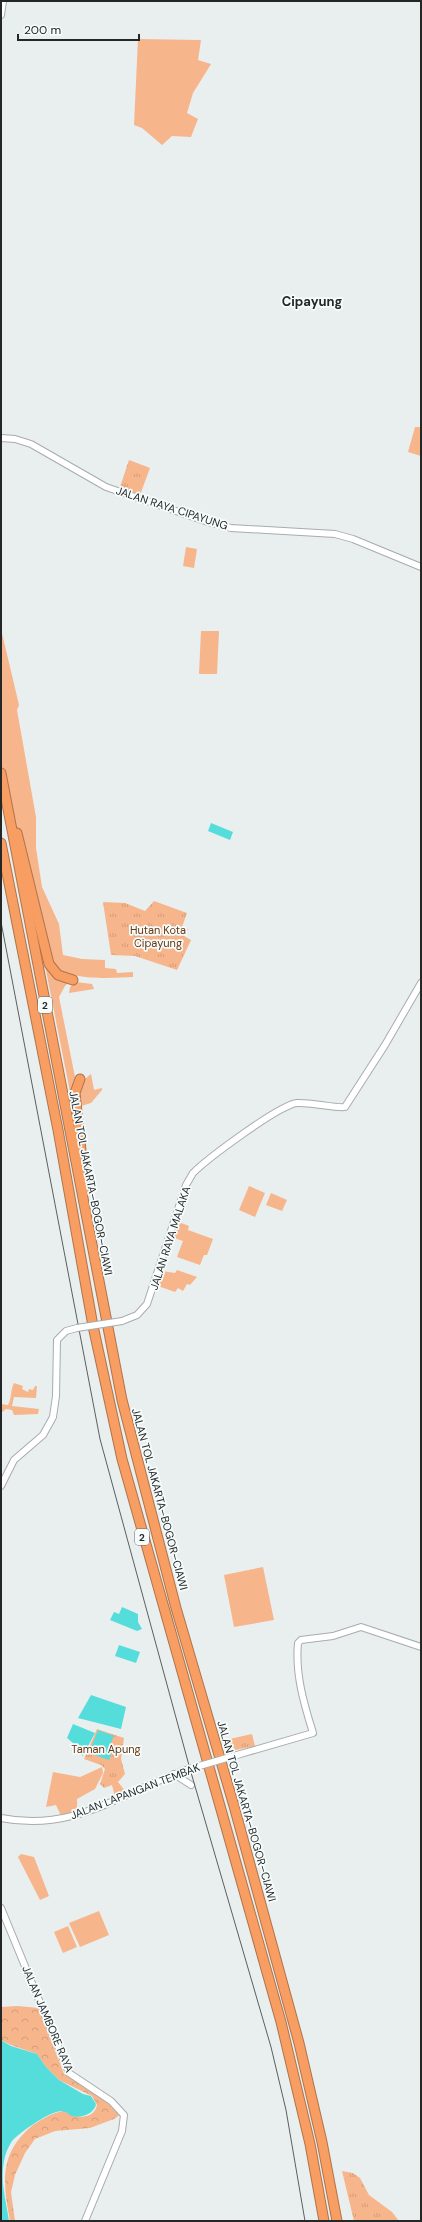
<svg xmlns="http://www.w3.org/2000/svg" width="422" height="2222" viewBox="0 0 422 2222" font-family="'DM Sans',sans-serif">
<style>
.green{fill:#f7b58c}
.forest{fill:url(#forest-crowns)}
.park{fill:url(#park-tufts)}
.water{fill:#55dddb}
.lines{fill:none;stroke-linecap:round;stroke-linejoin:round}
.minor-casing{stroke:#a7acac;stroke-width:8}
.highway-casing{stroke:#ae744d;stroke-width:11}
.minor{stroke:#fff;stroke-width:6}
.highway{stroke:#f89e62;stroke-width:9}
.tram{stroke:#5b5e5e;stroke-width:1}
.minor-bridge-casing{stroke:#a7acac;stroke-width:8;stroke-linecap:butt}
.minor-bridge{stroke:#fff;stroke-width:6}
.labels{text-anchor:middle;stroke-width:3.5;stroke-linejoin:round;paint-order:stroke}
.shield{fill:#f6fcfc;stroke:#646767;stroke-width:1}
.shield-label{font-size:10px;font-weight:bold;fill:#252727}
.street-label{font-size:11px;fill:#252727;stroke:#f6fcfc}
.park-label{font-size:11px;fill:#68350e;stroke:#f6fcfc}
.quarter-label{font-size:13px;font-weight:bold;fill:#252727;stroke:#f6fcfc}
</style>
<defs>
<pattern id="forest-crowns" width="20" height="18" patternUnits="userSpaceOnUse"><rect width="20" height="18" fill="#f7b58c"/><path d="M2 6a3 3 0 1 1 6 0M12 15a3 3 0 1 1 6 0" fill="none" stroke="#d49c79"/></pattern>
<pattern id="park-tufts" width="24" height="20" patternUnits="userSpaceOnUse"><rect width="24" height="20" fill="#f7b58c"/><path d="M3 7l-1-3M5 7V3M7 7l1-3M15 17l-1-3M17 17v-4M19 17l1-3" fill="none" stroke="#d49c79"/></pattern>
</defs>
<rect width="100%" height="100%" fill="#e9efef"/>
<!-- green -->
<g class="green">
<path d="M138 39 201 40 198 60 211 64 193 93 187 113 198 119 191 137 172 136 162 145 142 128 134 125Z"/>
<path d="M415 427H421V456L408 452Z"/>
<path d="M186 547 197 549 194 568 183 566Z"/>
<path d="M1 629 19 705 17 710 36 817V848L42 887 59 924 63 955 82 959 105 960V968L116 969 117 973 133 972V977C111 978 71 981 54 966L1 773Z"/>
<path d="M201 631H219L217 674H199Z"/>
<path d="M38 930 46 959 70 981 65 986 59 997 76 1082 73 1107Z"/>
<path d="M76 982 92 984 94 989 69 993 70 987Z"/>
<path d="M91 1074 94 1090 102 1088V1090L91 1103 78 1107 81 1082Z"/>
<path d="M249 1186 265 1193 255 1217 239 1210Z"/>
<path d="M271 1193 287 1200 282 1211 266 1205Z"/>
<path d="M179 1222 189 1226 188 1230 213 1239 207 1255H204L200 1265 177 1257 183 1241 174 1238Z"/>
<path d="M177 1270 197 1277 190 1285 187 1284 183 1291 178 1288 175 1292 158 1286 162 1271 175 1273Z"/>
<path d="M14 1383 23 1386 22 1389 28 1392 29 1389 33 1390 35 1386H37L36 1398 14 1397 12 1406 39 1409 38 1414 14 1415 12 1410 6 1409 1 1413V1404L8 1405C12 1398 10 1391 14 1383Z"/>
<path d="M263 1567 274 1620 234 1627 224 1575Z"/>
<path d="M102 1767 103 1773 95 1789 77 1799V1810L61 1816 56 1805 46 1807 53 1772 80 1777Z"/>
<path d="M21 1854 34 1857 49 1896 40 1900 18 1857Z"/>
<path d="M99 1911 109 1935 80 1947 69 1923Z"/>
<path d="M68 1926 77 1947 63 1953 54 1932Z"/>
</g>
<!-- forest -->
<path class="forest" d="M18 2006 39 2008 64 2074C84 2085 106 2095 121 2114L114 2119 90 2128 55 2131 35 2139 25 2153 15 2175 11 2192 15 2221H10C2 2180 0 2152 33 2125 41 2120 53 2112 64 2111 73 2118 94 2121 97 2105L92 2096 59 2080 46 2067 37 2054 11 2045 1 2040V2007Z"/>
<!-- park -->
<g class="park">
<path d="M129 460 150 468 140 495 120 487Z"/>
<path d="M154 901 187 913 182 927 188 929 184 936 191 940 177 970 135 956 111 955 103 902 125 903 145 911Z"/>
<path d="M97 1729 124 1738 121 1759 125 1774 118 1782 126 1792 115 1797 112 1785 104 1788 100 1784 105 1769 101 1765 84 1759Z"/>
<path d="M252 1734 255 1746 231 1751 225 1740Z"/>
<path d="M342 2171 353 2173 360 2178 369 2195 392 2212 399 2221H354Z"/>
</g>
<!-- water -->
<g class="water">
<path d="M211 823 233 832 230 840 208 831Z"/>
<path d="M122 1607 138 1614V1622L142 1629 137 1631 110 1620 114 1612 119 1614Z"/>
<path d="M119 1645 140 1652 136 1663 115 1656Z"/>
<path d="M91 1695 126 1707 121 1729 78 1718Z"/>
<path d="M73 1724 95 1733 83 1756 79 1753V1748L67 1738Z"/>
<path d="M98 1730 114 1736 110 1745 114 1747 109 1760 89 1753Z"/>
<path d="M1 2040 11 2046 37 2054 46 2067 59 2080 83 2094 91 2096 96 2104C95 2113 81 2119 72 2116 69 2115 66 2111 61 2111 49 2112 20 2132 12 2141 8 2147 5 2154 4 2161 0 2182 6 2200 9 2221H1Z"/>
</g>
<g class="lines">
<!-- minor casing -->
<g class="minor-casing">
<g id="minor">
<path d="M1 15 3 1"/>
<path d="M1 438 15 439 31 444 106 487 208 522 231 528 335 534 353 539 421 567"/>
<path d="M122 1321 137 1315 147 1304 186 1185 193 1173C207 1159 279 1105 297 1103 309 1102 339 1109 345 1107L385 1045 421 983"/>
<path d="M1 1486 14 1460 43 1435 53 1417 56 1396 57 1340 66 1331 77 1328"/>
<path d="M237 1755 313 1733C304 1704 295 1674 298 1643L301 1640 333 1636 361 1627 421 1647"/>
<path d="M174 1774 191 1785"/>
<path d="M1 1818C76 1833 123 1791 189 1769"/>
<path d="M1 1908 69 2073 111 2101 124 2115 122 2131 85 2221"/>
</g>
</g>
<!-- highway casing -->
<g class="highway-casing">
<g id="highway">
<path d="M1 773 122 1400 176 1608 234 1806 299 2043 322 2142 337 2221"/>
<path d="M17 833 49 964 58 975 73 980"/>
<path d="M1 843 58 1130 93 1326 122 1459 281 2022 310 2144 324 2221"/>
<path d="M80 1079 75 1093 85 1189"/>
</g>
</g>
<!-- minor -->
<use href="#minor" class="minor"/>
<!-- highway -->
<use href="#highway" class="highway"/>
<!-- tram -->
<path class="tram" d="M1 922 100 1439 190 1769 271 2047 286 2110 305 2221"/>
<!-- minor-bridge casing -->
<g class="minor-bridge-casing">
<g id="minor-bridge">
<path d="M77 1328 122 1321"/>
<path d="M189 1769 237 1755"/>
</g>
</g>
<!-- minor-bridge -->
<use href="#minor-bridge" class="minor-bridge"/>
</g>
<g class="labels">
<!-- shield labels -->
<g class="shield">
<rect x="38" y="997" width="14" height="16" rx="3"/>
<rect x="135" y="1529" width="14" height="16" rx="3"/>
</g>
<g class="shield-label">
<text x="45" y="1009">2</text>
<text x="142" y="1541">2</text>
</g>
<!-- street labels -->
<g class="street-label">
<text transform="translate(172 508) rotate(18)" y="4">JALAN RAYA CIPAYUNG</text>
<text transform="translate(91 1183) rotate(79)" y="4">JALAN TOL JAKARTA–BOGOR–CIAWI</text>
<text transform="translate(170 1238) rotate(-72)" y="4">JALAN RAYA MALAKA</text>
<text transform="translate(160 1499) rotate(75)" y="4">JALAN TOL JAKARTA–BOGOR–CIAWI</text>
<text transform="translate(135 1791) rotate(-21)" y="4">JALAN LAPANGAN TEMBAK</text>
<text transform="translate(247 1811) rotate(74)" y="4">JALAN TOL JAKARTA–BOGOR–CIAWI</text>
<text transform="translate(48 2019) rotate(67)" y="4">JALAN JAMBORE RAYA</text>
</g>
<!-- park labels -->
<g class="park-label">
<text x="158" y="934">Hutan Kota<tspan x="158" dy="13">Cipayung</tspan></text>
<text x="106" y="1753">Taman Apung</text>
</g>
<!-- quarter labels -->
<g class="quarter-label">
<text x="312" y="306">Cipayung</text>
</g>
</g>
<!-- border -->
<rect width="422" height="2222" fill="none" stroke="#252727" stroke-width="4"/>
<!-- scale -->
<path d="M18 34v6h121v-6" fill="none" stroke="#252727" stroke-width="2"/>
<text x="24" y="34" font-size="12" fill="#252727" stroke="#f6fcfc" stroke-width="3" paint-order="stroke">200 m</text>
</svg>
